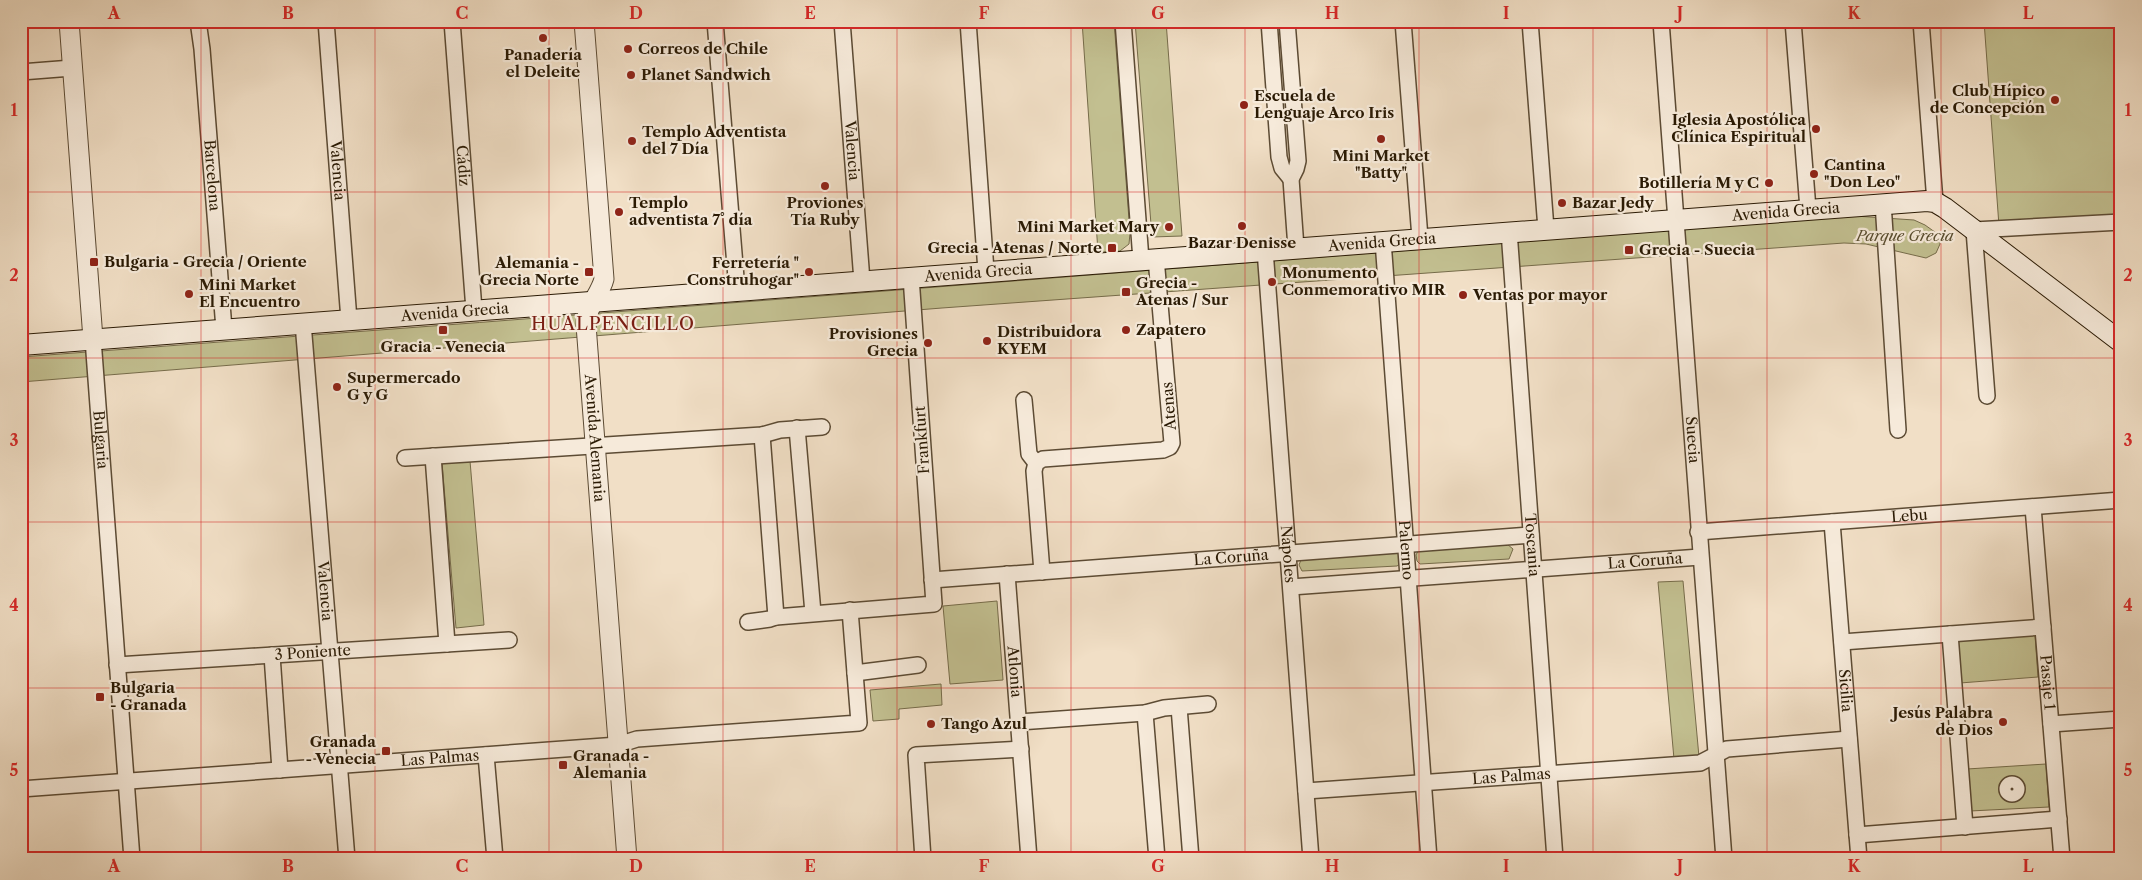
<svg xmlns="http://www.w3.org/2000/svg" width="2142" height="880" viewBox="0 0 2142 880" font-family="'Libre Caslon Text',serif">
<style>
.green{fill:#c2bf90;stroke:#766c4a}
.lines{fill:none;stroke-linecap:round;stroke-linejoin:round}
.pedestrian-casing{stroke:#5c4b34;stroke-width:14}
.minor-casing{stroke:#5c4b34;stroke-width:18}
.tertiary-casing{stroke:#5c4b34;stroke-width:21}
.secondary-casing{stroke:#2a1a04;stroke-width:22}
.pedestrian{stroke:#f6eada;stroke-width:11}
.minor{stroke:#f6eada;stroke-width:15}
.tertiary{stroke:#f6eada;stroke-width:19}
.secondary{stroke:#f6eada;stroke-width:20}
.grid{fill:none;stroke:#d62828;stroke-width:1;stroke-opacity:0.55}
.poi-dot{fill:#8f2418;stroke:#f6eada;stroke-width:2}
.labels{text-anchor:middle;stroke-width:4.5;stroke-linejoin:round;paint-order:stroke}
.poi-label{font-size:15px;font-weight:bold;fill:#2a1a04;stroke:#f6eada;text-anchor:start}
.street-label{font-size:15px;fill:#2a1a04;stroke:#f6eada}
.park-label{font-size:15px;font-style:italic;fill:#584c2e;stroke:#f6eada}
.quarter-label{font-size:18px;letter-spacing:1px;fill:#7a1f14;stroke:#f6eada}
.neatline{fill:none;stroke:#d62828;stroke-width:2}
.grid-label{font-size:16px;text-anchor:middle;font-weight:bold;fill:#d62828}
</style>
<rect width="100%" height="100%" fill="#f1dfc6"/>
<filter id="stains"><feTurbulence type="fractalNoise" baseFrequency=".004" numOctaves="4"/><feColorMatrix values="0 0 0 0 .2 0 0 0 0 .09 0 0 0 0 .02 0 0 0 .5 -.17"/></filter>
<radialGradient id="worn" r=".72"><stop offset=".6" stop-color="#630" stop-opacity="0"/><stop offset="1" stop-color="#630" stop-opacity=".3"/></radialGradient>
<!-- green -->
<g class="green">
<path d="M1082 21H1114L1130 233 1129 244 1120 251 1098 252Z"/>
<path d="M1135 21H1166L1182 236 1152 237Z"/>
<path d="M1984 21H2121V218L1999 226Z"/>
<path d="M1855 216 1914 220 1925 225 1939 235 1940 244 1936 253 1926 258 1866 244 1844 243 942 308 21 382V357C633 312 1243 262 1855 216Z"/>
<path d="M470 461 484 625 456 628 442 463Z"/>
<path d="M1507 544 1513 549 1509 559 1420 564 1417 561 1416 555 1419 549Z"/>
<path d="M1396 551 1399 554 1400 564 1397 566 1302 571 1299 565 1302 557Z"/>
<path d="M1683 581 1699 757 1674 759 1658 582Z"/>
<path d="M997 601 1003 680 950 684 943 606Z"/>
<path d="M2035 635 2038 677 1960 683 1957 642 1962 638Z"/>
<path d="M941 684 942 705 899 709V719L873 721 870 690Z"/>
<path d="M2046 764 2049 807 1970 811 1967 769Z"/>
</g>
<g class="lines">
<!-- pedestrian casing -->
<g class="pedestrian-casing">
<circle id="pedestrian" cx="2012" cy="789" r="7"/>
</g>
<!-- minor casing -->
<g class="minor-casing">
<g id="minor">
<path id="s1" d="M198 21 202 49 224 329"/>
<path id="s2" d="M326 21 349 320"/>
<path id="s3" d="M452 21 474 310"/>
<path d="M715 21 737 290"/>
<path id="s4" d="M842 21 862 281"/>
<path d="M968 21 986 271"/>
<path d="M1123 21 1141 260"/>
<path d="M1269 21 1279 157 1282 168 1291 179"/>
<path d="M1287 21 1298 161 1296 169 1291 179 1296 248"/>
<path d="M1403 21 1420 238"/>
<path d="M1530 21 1546 229"/>
<path id="s5" d="M1661 21 1724 859"/>
<path d="M1793 21 1808 209"/>
<path d="M1921 21 1935 202"/>
<path d="M21 72 72 68"/>
<path d="M1883 203 1898 430"/>
<path id="s6" d="M1509 231 1555 859"/>
<path id="s7" d="M1383 241 1429 859"/>
<path id="s8" d="M1265 250 1311 859"/>
<path id="s9" d="M303 323 347 859"/>
<path id="s10" d="M93 339 132 859"/>
<path d="M1987 396 1974 230 2121 222"/>
<path d="M1024 400 1029 454 1036 463"/>
<path d="M797 428 813 613"/>
<path d="M762 435 776 617"/>
<path d="M433 456 447 644"/>
<path d="M405 458 762 435 780 430 822 427"/>
<path id="s11" d="M2033 507 2062 859"/>
<path id="s12" d="M1832 522 1859 859"/>
<path id="s13" d="M1698 532 2121 500"/>
<path d="M1042 572 1034 471 1036 463 1043 459 1163 450 1170 447 1172 443 1156 258"/>
<path id="s14" d="M1007 574 1029 859"/>
<path id="s15" d="M932 580 1531 535"/>
<path id="s16" d="M1291 587 1700 557"/>
<path d="M748 622 770 619 776 617 934 604 911 277"/>
<path d="M1950 634 1965 827"/>
<path d="M1842 642 2043 627"/>
<path d="M272 655 280 770"/>
<path id="s17" d="M117 665 509 640"/>
<path d="M855 673 918 665"/>
<path d="M1179 707 1191 859"/>
<path d="M1145 713 1157 859"/>
<path d="M1019 722 1145 713 1164 708 1208 704"/>
<path d="M2051 724 2121 719"/>
<path d="M486 755 495 859"/>
<path id="s18" d="M21 789 618 745 637 739 859 723 850 610"/>
<path id="s19" d="M1306 791 1700 763 1727 749 1849 739"/>
<path d="M1857 835 2059 819"/>
<path d="M923 859 916 755 1021 749"/>
</g>
</g>
<!-- tertiary casing -->
<g class="tertiary-casing">
<g id="tertiary">
<path d="M69 21 93 339"/>
<path id="s20" d="M584 21 604 279C600 295 586 307 586 325L627 859"/>
</g>
</g>
<!-- secondary casing -->
<g class="secondary-casing">
<g id="secondary">
<path id="s21" d="M21 345 1927 201 1935 202 1945 208 2121 342"/>
</g>
</g>
<!-- pedestrian -->
<use href="#pedestrian" class="pedestrian"/>
<!-- minor -->
<use href="#minor" class="minor"/>
<!-- tertiary -->
<use href="#tertiary" class="tertiary"/>
<!-- secondary -->
<use href="#secondary" class="secondary"/>
</g>
<!-- grid -->
<path class="grid" d="M201 21V859M375 21V859M549 21V859M723 21V859M897 21V859M1071 21V859M1245 21V859M1419 21V859M1593 21V859M1767 21V859M1941 21V859M21 192H2121M21 358H2121M21 522H2121M21 688H2121"/>
<!-- markers -->
<g class="poi-dot">
<circle cx="543" cy="38" r="5"/>
<circle cx="628" cy="49" r="5"/>
<circle cx="631" cy="75" r="5"/>
<circle cx="2055" cy="100" r="5"/>
<circle cx="1244" cy="105" r="5"/>
<circle cx="1816" cy="129" r="5"/>
<circle cx="1381" cy="139" r="5"/>
<circle cx="632" cy="141" r="5"/>
<circle cx="1814" cy="174" r="5"/>
<circle cx="1769" cy="183" r="5"/>
<circle cx="825" cy="186" r="5"/>
<circle cx="1562" cy="203" r="5"/>
<circle cx="619" cy="212" r="5"/>
<circle cx="1242" cy="226" r="5"/>
<circle cx="1169" cy="227" r="5"/>
<rect x="1107" y="243" width="10" height="10" rx="2.5"/>
<rect x="1624" y="245" width="10" height="10" rx="2.5"/>
<rect x="89" y="257" width="10" height="10" rx="2.5"/>
<rect x="584" y="267" width="10" height="10" rx="2.5"/>
<circle cx="809" cy="272" r="5"/>
<circle cx="1272" cy="282" r="5"/>
<rect x="1121" y="287" width="10" height="10" rx="2.5"/>
<circle cx="189" cy="294" r="5"/>
<circle cx="1463" cy="295" r="5"/>
<rect x="438" y="325" width="10" height="10" rx="2.5"/>
<circle cx="1126" cy="330" r="5"/>
<circle cx="987" cy="341" r="5"/>
<circle cx="928" cy="343" r="5"/>
<circle cx="337" cy="387" r="5"/>
<rect x="95" y="692" width="10" height="10" rx="2.5"/>
<circle cx="2003" cy="722" r="5"/>
<circle cx="931" cy="724" r="5"/>
<rect x="381" y="746" width="10" height="10" rx="2.5"/>
<rect x="558" y="760" width="10" height="10" rx="2.5"/>
</g>
<g class="labels">
<!-- poi labels -->
<g class="poi-label">
<text x="638" y="54">Correos de Chile</text>
<text x="543" y="60" text-anchor="middle">Panadería<tspan x="543" dy="17">el Deleite</tspan></text>
<text x="641" y="80">Planet Sandwich</text>
<text x="2045" y="96" text-anchor="end">Club Hípico<tspan x="2045" dy="17">de Concepción</tspan></text>
<text x="1254" y="101">Escuela de<tspan x="1254" dy="17">Lenguaje Arco Iris</tspan></text>
<text x="1806" y="125" text-anchor="end">Iglesia Apostólica<tspan x="1806" dy="17">Clínica Espiritual</tspan></text>
<text x="642" y="137">Templo Adventista<tspan x="642" dy="17">del 7 Día</tspan></text>
<text x="1381" y="161" text-anchor="middle">Mini Market<tspan x="1381" dy="17">"Batty"</tspan></text>
<text x="1824" y="170">Cantina<tspan x="1824" dy="17">"Don Leo"</tspan></text>
<text x="1759" y="188" text-anchor="end">Botillería M y C</text>
<text x="629" y="208">Templo<tspan x="629" dy="17">adventista 7° día</tspan></text>
<text x="825" y="208" text-anchor="middle">Proviones<tspan x="825" dy="17">Tía Ruby</tspan></text>
<text x="1572" y="208">Bazar Jedy</text>
<text x="1159" y="232" text-anchor="end">Mini Market Mary</text>
<text x="1242" y="248" text-anchor="middle">Bazar Denisse</text>
<text x="1102" y="253" text-anchor="end">Grecia - Atenas / Norte</text>
<text x="1639" y="255">Grecia - Suecia</text>
<text x="104" y="267">Bulgaria - Grecia / Oriente</text>
<text x="579" y="268" text-anchor="end">Alemania -<tspan x="579" dy="17">Grecia Norte</tspan></text>
<text x="799" y="268" text-anchor="end">Ferretería "<tspan x="799" dy="17">Construhogar"</tspan></text>
<text x="1282" y="278">Monumento<tspan x="1282" dy="17">Conmemorativo MIR</tspan></text>
<text x="1136" y="288">Grecia -<tspan x="1136" dy="17">Atenas / Sur</tspan></text>
<text x="199" y="290">Mini Market<tspan x="199" dy="17">El Encuentro</tspan></text>
<text x="1473" y="300">Ventas por mayor</text>
<text x="1136" y="335">Zapatero</text>
<text x="997" y="337">Distribuidora<tspan x="997" dy="17">KYEM</tspan></text>
<text x="918" y="339" text-anchor="end">Provisiones<tspan x="918" dy="17">Grecia</tspan></text>
<text x="443" y="352" text-anchor="middle">Gracia - Venecia</text>
<text x="347" y="383">Supermercado<tspan x="347" dy="17">G y G</tspan></text>
<text x="110" y="693">Bulgaria<tspan x="110" dy="17">- Granada</tspan></text>
<text x="1993" y="718" text-anchor="end">Jesús Palabra<tspan x="1993" dy="17">de Dios</tspan></text>
<text x="941" y="729">Tango Azul</text>
<text x="376" y="747" text-anchor="end">Granada<tspan x="376" dy="17">- Venecia</tspan></text>
<text x="573" y="761">Granada -<tspan x="573" dy="17">Alemania</tspan></text>
</g>
<!-- street labels -->
<g class="street-label">
<text dy="5" stroke="none"><textPath href="#s4" startOffset="130">Valencia</textPath></text>
<text dy="5" stroke="none"><textPath href="#s3" startOffset="145">Cádiz</textPath></text>
<text dy="5" stroke="none"><textPath href="#s2" startOffset="150">Valencia</textPath></text>
<text dy="5" stroke="none"><textPath href="#s1" startOffset="155">Barcelona</textPath></text>
<text dy="5" stroke="none"><textPath href="#s21" startOffset="1770">Avenida Grecia</textPath></text>
<text dy="5" stroke="none"><textPath href="#s21" startOffset="1365">Avenida Grecia</textPath></text>
<text dy="5" stroke="none"><textPath href="#s21" startOffset="960">Avenida Grecia</textPath></text>
<text dy="5" stroke="none"><textPath href="#s21" startOffset="435">Avenida Grecia</textPath></text>
<text transform="translate(1169 406) rotate(-95)" y="5">Atenas</text>
<text dy="5" stroke="none"><textPath href="#s20" startOffset="422">Avenida Alemania</textPath></text>
<text dy="5" stroke="none"><textPath href="#s10" startOffset="101">Bulgaria</textPath></text>
<text transform="translate(922 440) rotate(-94)" y="5">Frankfurt</text>
<text dy="5" stroke="none"><textPath href="#s5" startOffset="420">Suecia</textPath></text>
<text dy="5" stroke="none"><textPath href="#s13" startOffset="212">Lebu</textPath></text>
<text dy="5" stroke="none"><textPath href="#s6" startOffset="315">Toscania</textPath></text>
<text dy="5" stroke="none"><textPath href="#s7" startOffset="310">Palermo</textPath></text>
<text dy="5" stroke="none"><textPath href="#s8" startOffset="305">Nápoles</textPath></text>
<text dy="5" stroke="none"><textPath href="#s15" startOffset="300">La Coruña</textPath></text>
<text dy="5" stroke="none"><textPath href="#s16" startOffset="355">La Coruña</textPath></text>
<text dy="5" stroke="none"><textPath href="#s9" startOffset="269">Valencia</textPath></text>
<text dy="5" stroke="none"><textPath href="#s17" startOffset="196">3 Poniente</textPath></text>
<text dy="5" stroke="none"><textPath href="#s14" startOffset="98">Atlonia</textPath></text>
<text dy="5" stroke="none"><textPath href="#s11" startOffset="176">Pasaje 1</textPath></text>
<text dy="5" stroke="none"><textPath href="#s12" startOffset="169">Sicilia</textPath></text>
<text dy="5" stroke="none"><textPath href="#s18" startOffset="420">Las Palmas</textPath></text>
<text dy="5" stroke="none"><textPath href="#s19" startOffset="206">Las Palmas</textPath></text>
</g>
<!-- park labels -->
<g class="park-label">
<text x="1905" y="241">Parque Grecia</text>
</g>
<!-- quarter labels -->
<g class="quarter-label">
<text x="613" y="330">HUALPENCILLO</text>
</g>
</g>
<!-- margin -->
<rect width="2142" height="880" fill="none" stroke="#f1dfc6" stroke-width="55"/>
<rect x="28" y="28" width="2086" height="824" class="neatline"/>
<g class="grid-label">
<text x="114" y="19">A</text>
<text x="288" y="19">B</text>
<text x="462" y="19">C</text>
<text x="636" y="19">D</text>
<text x="810" y="19">E</text>
<text x="984" y="19">F</text>
<text x="1158" y="19">G</text>
<text x="1332" y="19">H</text>
<text x="1506" y="19">I</text>
<text x="1680" y="19">J</text>
<text x="1854" y="19">K</text>
<text x="2028" y="19">L</text>
<text x="14" y="116">1</text>
<text x="2128" y="116">1</text>
<text x="14" y="281">2</text>
<text x="2128" y="281">2</text>
<text x="14" y="446">3</text>
<text x="2128" y="446">3</text>
<text x="14" y="611">4</text>
<text x="2128" y="611">4</text>
<text x="14" y="776">5</text>
<text x="2128" y="776">5</text>
<text x="114" y="872">A</text>
<text x="288" y="872">B</text>
<text x="462" y="872">C</text>
<text x="636" y="872">D</text>
<text x="810" y="872">E</text>
<text x="984" y="872">F</text>
<text x="1158" y="872">G</text>
<text x="1332" y="872">H</text>
<text x="1506" y="872">I</text>
<text x="1680" y="872">J</text>
<text x="1854" y="872">K</text>
<text x="2028" y="872">L</text>
</g>
<rect width="100%" height="100%" filter="url(#stains)"/>
<rect width="100%" height="100%" fill="url(#worn)"/>
</svg>
